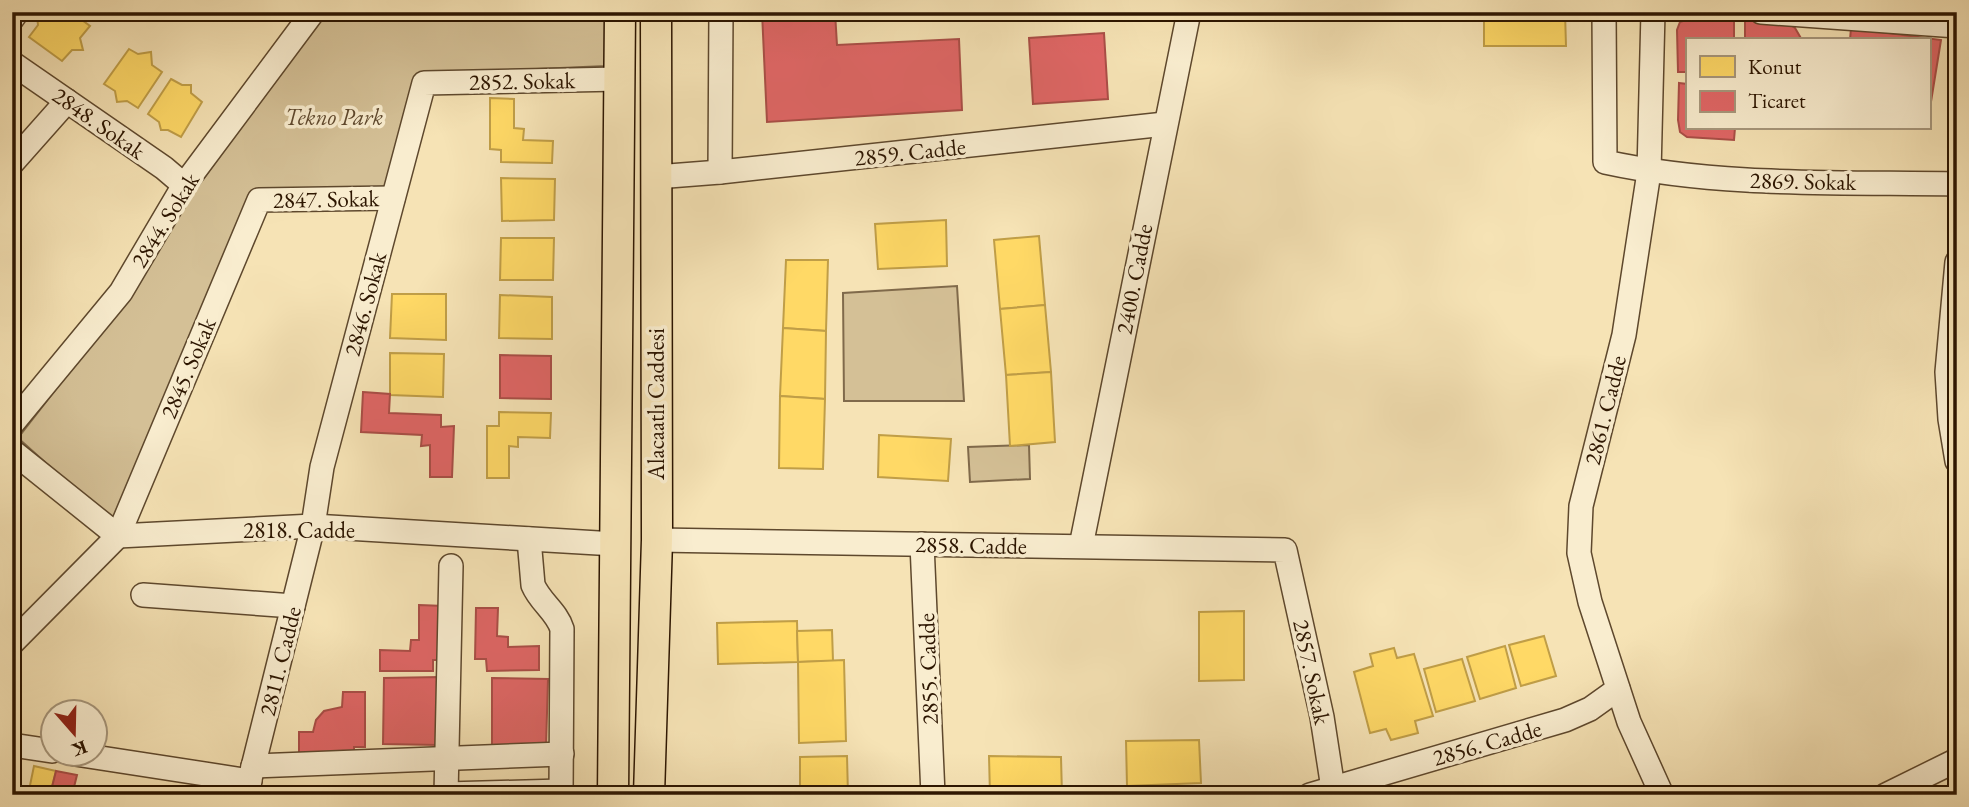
<svg xmlns="http://www.w3.org/2000/svg" width="1969" height="807" viewBox="0 0 1969 807" font-family="'EB Garamond',serif">
<style>
.green{fill:#d4c096;stroke:#806a4b;stroke-width:2}
.homes{fill:#ffd966;stroke:#c09e47;stroke-width:2}
.shops{fill:#e06666;stroke:#aa4e47;stroke-width:2}
.lines{fill:none;stroke-linecap:round;stroke-linejoin:round}
.minor-casing{stroke:#5e482d;stroke-width:26}
.major-casing{stroke:#2c1500;stroke-width:33}
.minor{stroke:#f9edcf;stroke-width:23}
.major{stroke:#f6e3b5;stroke-width:30}
.labels{text-anchor:middle;stroke-width:7;stroke-linejoin:round;paint-order:stroke}
.street-label{font-size:23px;fill:#2c1500;stroke:#f9edcf}
.park-label{font-size:23px;font-style:italic;fill:#5e482d;stroke:#f9edcf}
</style>
<rect width="100%" height="100%" fill="#f6e3b5"/>
<filter id="stains"><feTurbulence type="fractalNoise" baseFrequency=".00286" numOctaves="4"/><feColorMatrix values="0 0 0 0 .2 0 0 0 0 .09 0 0 0 0 .02 0 0 0 .5 -.17"/></filter>
<radialGradient id="worn" r=".72"><stop offset=".6" stop-color="#630" stop-opacity="0"/><stop offset="1" stop-color="#630" stop-opacity=".3"/></radialGradient>
<!-- green -->
<g class="green">
<path d="M324 12H606V66L417 74 386 189H267L112 522 18 438 123 303 196 189Z"/>
<path d="M957 286 964 401H844L843 293Z"/>
<path d="M1029 445 1030 479 970 482 968 447Z"/>
</g>
<!-- homes -->
<g class="homes">
<path d="M48 12H71L90 26 80 38 83 50H72L62 61 29 37 38 25 37 16Z"/>
<path d="M1484 12H1565L1566 46H1484Z"/>
<path d="M129 49 138 54 151 52 152 65 162 72 138 108 127 101 117 102 115 91 104 84Z"/>
<path d="M171 79 182 85H191V93L202 102 181 137 168 130H161L159 122 148 114Z"/>
<path d="M490 98 514 99V128L524 129 523 140 553 141 552 163 501 162V150L490 149Z"/>
<path d="M501 178 555 179 554 220 502 221Z"/>
<path d="M946 220 947 266 878 269 875 224Z"/>
<path d="M1039 236 1045 305 1000 309 994 240Z"/>
<path d="M501 238H554L553 280H500Z"/>
<path d="M786 260H828L826 331 783 328Z"/>
<path d="M392 294H446V340L390 338Z"/>
<path d="M500 295 552 297V339L499 338Z"/>
<path d="M1045 305 1051 372 1006 375 1000 309Z"/>
<path d="M783 328 826 331 825 399 780 396Z"/>
<path d="M390 353 444 354 443 397 390 395Z"/>
<path d="M1051 372 1055 442 1010 446 1006 375Z"/>
<path d="M780 396 825 399 823 469 779 468Z"/>
<path d="M499 412 551 413 550 438 518 437V447L509 446V478H487V426H499Z"/>
<path d="M879 435 951 439 948 481 878 477Z"/>
<path d="M1244 611V680L1199 681V612Z"/>
<path d="M797 621 798 662 718 664 717 623Z"/>
<path d="M832 630 833 661 798 662 797 631Z"/>
<path d="M1544 636 1556 676 1521 686 1509 645Z"/>
<path d="M1505 646 1516 688 1480 699 1467 657Z"/>
<path d="M1394 648 1397 658 1414 654 1433 716 1415 721 1418 733 1391 740 1386 729 1370 733 1354 672 1373 666 1370 654Z"/>
<path d="M1462 659 1475 701 1436 712 1424 669Z"/>
<path d="M844 660 846 741 799 743 798 662Z"/>
<path d="M1199 740 1201 783 1127 786 1126 741Z"/>
<path d="M847 756 848 795H800V757Z"/>
<path d="M989 756 1061 757 1062 795H990Z"/>
<path d="M34 766 56 771 50 795H28Z"/>
</g>
<!-- shops -->
<g class="shops">
<path d="M762 12H835L837 45 959 39 962 110 767 122Z"/>
<path d="M1745 17 1782 19 1795 28 1802 40H1745Z"/>
<path d="M1734 18V40H1687V72H1678L1677 30 1680 22 1689 19Z"/>
<path d="M1851 28 1941 40 1929 114V40H1850Z"/>
<path d="M1104 33 1108 99 1033 104 1029 38Z"/>
<path d="M1679 83 1687 84V128H1735L1734 140 1687 137 1680 132 1678 120Z"/>
<path d="M500 355 551 356V399L500 398Z"/>
<path d="M363 392 390 394 389 413 441 415V427L454 426 452 477H430V445L421 446 422 435 361 432Z"/>
<path d="M419 605 444 606 443 660H433V671H380V650L410 651 411 640H419Z"/>
<path d="M476 608H498L497 636 508 637V647L539 646V670L487 671 486 659H475Z"/>
<path d="M439 677 438 745 383 744 384 678Z"/>
<path d="M492 678 548 679 546 747 492 746Z"/>
<path d="M343 692H365V747H354V760L299 757V732H313L316 720 324 711 342 707Z"/>
<path d="M56 771 77 775 72 795H50Z"/>
<path d="M298 786 350 787V795H298Z"/>
</g>
<g class="lines">
<!-- minor casing -->
<g class="minor-casing">
<g id="minor">
<path d="M1604 12 1605 162C1720 187 1839 182 1957 184"/>
<path d="M1653 12 1649 172 1624 335 1581 506 1579 553 1590 602 1629 722 1662 795"/>
<path d="M1761 12 1957 26"/>
<path d="M12 19 17 12"/>
<path d="M12 63 164 168 184 185"/>
<path d="M12 163 67 101"/>
<path d="M720 172 721 12"/>
<path d="M656 177 720 172 1165 124"/>
<path d="M1957 262 1947 372 1950 419 1957 461"/>
<path d="M12 424 121 292 184 185 313 12"/>
<path d="M12 451 118 536 313 526 615 544"/>
<path d="M529 539 533 585C540 602 557 612 562 629L561 795"/>
<path d="M657 540 1285 550 1322 717 1334 795"/>
<path d="M922 544 933 795"/>
<path d="M1081 546 1189 12"/>
<path d="M143 595 293 606"/>
<path d="M12 643 118 536 259 200 393 198"/>
<path d="M12 745 52 751"/>
<path d="M75 754 250 781"/>
<path d="M253 766 562 754"/>
<path d="M446 794 561 791"/>
<path d="M246 795 313 526 322 467 424 83 620 79"/>
<path d="M446 795 451 566"/>
<path d="M1310 795 1565 720 1590 709 1618 689"/>
<path d="M1886 795 1957 760"/>
</g>
</g>
<!-- major casing -->
<g class="major-casing">
<g id="major">
<path d="M613 795 620 12"/>
<path d="M649 795 657 540 656 12"/>
</g>
</g>
<!-- minor -->
<use href="#minor" class="minor"/>
<!-- major -->
<use href="#major" class="major"/>
</g>
<g class="labels">
<!-- street labels -->
<g class="street-label">
<text transform="translate(522 81) rotate(-1)" y="8">2852. Sokak</text>
<text transform="translate(99 123) rotate(35)" y="8">2848. Sokak</text>
<text transform="translate(910 152) rotate(-6)" y="8">2859. Cadde</text>
<text transform="translate(1803 181) rotate(1)" y="8">2869. Sokak</text>
<text transform="translate(326 199) rotate(-1)" y="8">2847. Sokak</text>
<text transform="translate(165 220) rotate(-58)" y="8">2844. Sokak</text>
<text transform="translate(1134 279) rotate(-79)" y="8">2400. Cadde</text>
<text transform="translate(365 304) rotate(-75)" y="8">2846. Sokak</text>
<text transform="translate(188 368) rotate(-67)" y="8">2845. Sokak</text>
<text transform="translate(656 404) rotate(-90)" y="8">Alacaatlı Caddesi</text>
<text transform="translate(1605 410) rotate(-76)" y="8">2861. Cadde</text>
<text x="299" y="538">2818. Cadde</text>
<text transform="translate(971 545) rotate(1)" y="8">2858. Cadde</text>
<text transform="translate(280 661) rotate(-76)" y="8">2811. Cadde</text>
<text transform="translate(928 669) rotate(-92)" y="8">2855. Cadde</text>
<text transform="translate(1312 672) rotate(78)" y="8">2857. Sokak</text>
<text transform="translate(1487 743) rotate(-16)" y="8">2856. Cadde</text>
</g>
<!-- park labels -->
<g class="park-label">
<text x="334" y="125">Tekno Park</text>
</g>
</g>
<!-- margin -->
<rect width="1969" height="807" fill="none" stroke="#f6e3b5" stroke-width="42"/>
<rect x="14" y="14" width="1941" height="779" fill="none" stroke="#2c1500" stroke-width="3.5"/>
<rect x="21" y="21" width="1927" height="765" fill="none" stroke="#2c1500" stroke-width="2"/>
<!-- legend -->
<rect x="1686" y="38" width="245" height="91" fill="#f9edcf" stroke="#a7977c" stroke-width="2"/>
<rect x="1700" y="56" width="35" height="21" fill="#ffd966" stroke="#a7977c" stroke-width="2"/>
<text x="1748" y="74" font-size="21" fill="#2c1500">Konut</text>
<rect x="1700" y="91" width="35" height="21" fill="#e06666" stroke="#a7977c" stroke-width="2"/>
<text x="1748" y="108" font-size="21" fill="#2c1500">Ticaret</text>
<!-- north arrow -->
<g transform="translate(74 733) rotate(160)"><circle r="33" fill="#f9edcf" stroke="#a7977c" stroke-width="2"/>
<path d="M0-5L12 26L0 18L-12 26Z" fill="#8f2418"/>
<text y="-10" font-size="19" font-weight="bold" text-anchor="middle" fill="#2c1500">K</text>
</g>
<rect width="100%" height="100%" filter="url(#stains)"/>
<rect width="100%" height="100%" fill="url(#worn)"/>
</svg>
